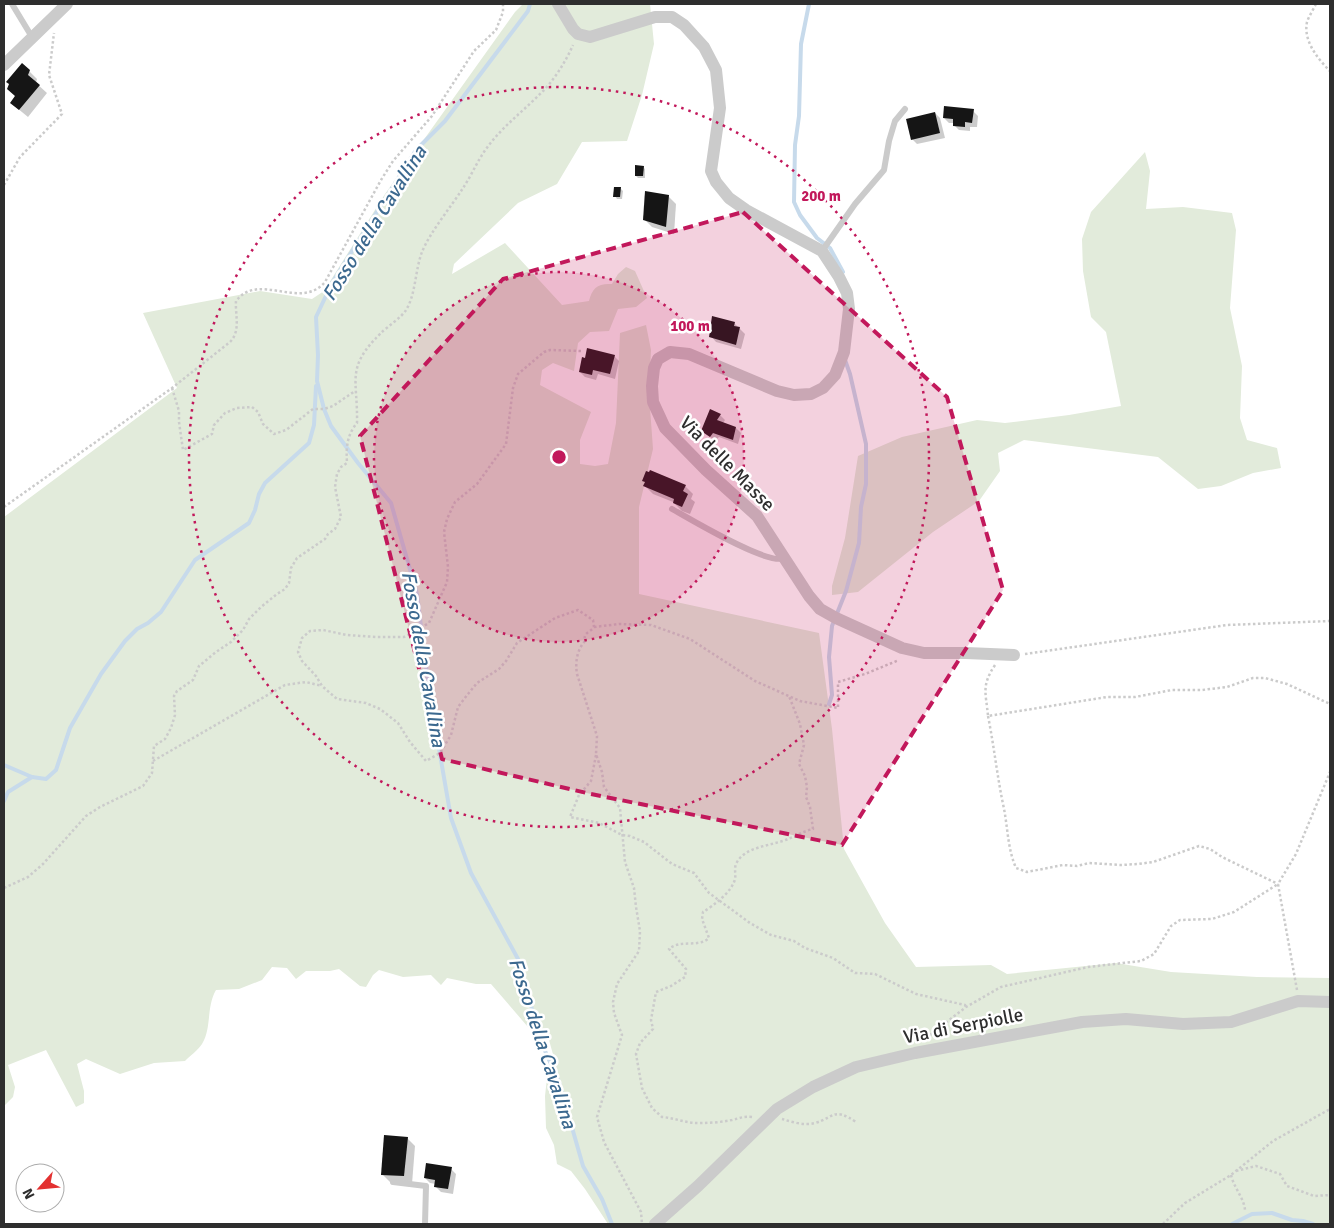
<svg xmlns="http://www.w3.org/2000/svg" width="1334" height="1228" viewBox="0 0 1334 1228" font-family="Signika,sans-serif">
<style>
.green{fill:#e2ebdb}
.shadow{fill:#0003}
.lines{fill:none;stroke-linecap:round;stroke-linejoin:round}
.stream{stroke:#c7daeb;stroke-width:4}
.building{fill:#151515}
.path{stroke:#cbcbcb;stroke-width:2.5;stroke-dasharray:2.5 2.5;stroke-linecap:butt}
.service{stroke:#cbcbcb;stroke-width:6}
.minor{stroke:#cbcbcb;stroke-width:12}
.marked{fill:#c2185b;fill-opacity:0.2;stroke:#c2185b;stroke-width:4;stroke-dasharray:10 6;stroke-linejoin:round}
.ring{fill:none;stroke:#c2185b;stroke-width:2.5;stroke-dasharray:2.5 5}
.labels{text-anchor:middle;stroke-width:5;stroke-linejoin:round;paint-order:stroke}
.street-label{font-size:19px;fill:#2e2e2e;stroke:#fff}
.water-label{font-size:20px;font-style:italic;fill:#3c698f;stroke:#fff}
.centre{fill:#c2185b;stroke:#fff;stroke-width:2.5}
.ring-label{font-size:15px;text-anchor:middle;font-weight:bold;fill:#c2185b;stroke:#fff;stroke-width:5;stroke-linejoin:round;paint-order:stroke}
</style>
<rect width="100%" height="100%" fill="#fff"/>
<!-- green -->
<g class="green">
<path d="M523 4H650L654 44 642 95 627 141 582 142 557 184 518 203 454 264 452 274 505 243 562 305 589 301C592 288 598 283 612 284L618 274 626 267 635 271 647 298 636 307 618 309 609 331 590 332 578 343 574 371 553 363 542 370 540 385 591 412 580 440V464L595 466 608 464 616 423 620 333 646 325 651 350 649 394 653 449 639 507V594L819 633 832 729 844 849 885 923 916 967 991 965 1007 974 1116 963 1171 972 1257 977 1330 978V1224H608L585 1189 571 1171 557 1164 554 1145 546 1128 545 1096 547 1078 554 1058 549 1040 534 1034 491 984H476L447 978 441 985 431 975 403 977 379 970 373 975 366 987 360 986 339 969 330 971H306L296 979 287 968 272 967 262 980 239 989 216 990C206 1007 212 1028 202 1044 198 1050 190 1056 185 1061L154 1063 120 1074 86 1059 77 1064 84 1091V1103L76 1107 46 1050 8 1065 15 1087 13 1097 4 1106V517L177 388 143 313 260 291 312 299 324 291 385 194 515 12Z"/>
<path d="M1145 152 1150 171 1146 209 1183 207 1232 213 1236 230 1230 308 1242 366 1240 418 1247 440 1277 448 1281 468 1253 473 1221 486 1198 489 1158 457 1024 440 998 453 1000 471 979 501 933 532 858 592 832 595V586L845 538 858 456 902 437 977 420 1005 423 1069 415 1121 406 1106 332 1091 317 1083 271 1082 239 1091 212Z"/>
</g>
<!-- shadow -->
<g class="shadow">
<path d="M29 71 37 79 36 83 47 93 28 117 11 103Z"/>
<path d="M973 111 978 116 977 127H970V131L959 130 954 125V123H949L944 118Z"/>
<path d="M935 113 940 118 945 138 917 144 912 139Z"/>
<path d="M643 167 645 169V178H638L636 176Z"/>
<path d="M620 188 623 191 622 199H617L615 196Z"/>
<path d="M668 196 676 204 674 234 652 227 644 219Z"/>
<path d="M734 323 745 334 741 349 716 342 711 336Z"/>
<path d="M614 356 619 361 615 379 598 374 596 380 585 377 580 372Z"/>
<path d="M720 415 725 420 723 423 736 428 741 433 738 444 719 437 715 441 702 430Z"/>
<path d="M649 474 685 486 693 494 691 499 695 502 690 514 682 511 673 502 653 494 645 486Z"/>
<path d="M407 1138 415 1146 412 1184 390 1182 382 1174Z"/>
<path d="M451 1169 456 1174 453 1194 441 1192 436 1187V1184L430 1183 425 1178Z"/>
</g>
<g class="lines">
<!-- stream -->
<g class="stream">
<path d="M530 4 528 11 445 121 416 150 332 283 316 317 318 355 317 381 324 409 331 426 358 463 391 503 417 594 429 691 451 818 471 873 518 959 541 1042 559 1082 583 1166 602 1199 612 1224"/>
<path d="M809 4 801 44 799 116 795 145 794 202 800 215 817 238 830 248 843 272"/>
<path d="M829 704 832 695 829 657 832 626 846 591 859 543 861 507 866 484V444L850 374 845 360"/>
<path d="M4 765 32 777 46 779 56 770 70 728 101 674 125 641 137 629 148 623 161 612 195 560 249 523 255 510 259 494 265 483 309 443 314 425 316 386"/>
<path d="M4 801 8 792 32 777"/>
<path d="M1232 1224 1252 1214 1272 1213 1292 1220 1303 1221 1313 1224"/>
</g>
</g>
<!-- building -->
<g class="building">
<path d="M22 63 30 70 28 75 40 85 19 110 10 103 15 96 7 89 9 84 6 82Z"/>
<path d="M944 106 974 109 972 123 965 122V127L953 126V119L943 118Z"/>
<path d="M935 112 940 133 911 140 906 119Z"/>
<path d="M635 165 644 166 643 176H635Z"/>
<path d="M614 187H621L620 197H613Z"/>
<path d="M645 191 669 195 666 227 643 220Z"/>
<path d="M712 316 735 322 734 326 740 327 736 345 709 337Z"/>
<path d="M587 348 615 355 610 374 593 370 592 375 579 372 582 357 585 358Z"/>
<path d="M710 409 721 414 717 420 736 427 733 440 713 433 710 437 701 431Z"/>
<path d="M650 470 686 485 683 491 688 494 682 507 673 503 674 499 643 486 645 482 642 481 646 471 649 472Z"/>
<path d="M384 1135 408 1137 404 1176 381 1175Z"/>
<path d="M426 1163 452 1167 448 1189 434 1187 435 1180 424 1178Z"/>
</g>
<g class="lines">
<!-- path -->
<g class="path">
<path d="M1316 4C1313 10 1309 16 1307 22 1303 41 1318 59 1330 71"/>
<path d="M4 185 20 157 62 114 49 75 54 33"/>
<path d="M581 351 550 350 544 352 518 374 513 388 506 444 477 484 455 502 447 519 444 532 448 567 447 582 429 623 404 637H376L347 635 323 630 310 631 302 638 298 652 302 661 316 676 322 686 337 699 366 703 380 709 398 723 410 742 426 761 440 753 451 735 458 707 468 694 477 683 499 669 506 661 517 643 555 618 578 610 593 620 594 627C590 633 583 632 585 641 577 650 575 662 577 674L597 736 596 754 602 772 604 787 620 808 625 862 634 888 636 907 640 931 639 951 617 984 613 1002 614 1013 622 1035 597 1117 604 1142 641 1212 642 1224"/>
<path d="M172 388 179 411V422L183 450 212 434 214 425 225 413 237 408 252 407 258 412 263 424 274 434 286 430 313 409H324L333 406 355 391"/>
<path d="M4 507 172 388 230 342C241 331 235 315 236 301 259 271 300 311 325 282L381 180 393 161 432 116 474 51 496 30 503 12V4"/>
<path d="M594 627 619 624 651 625 690 639 755 681 800 701 838 708V682L865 674 899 660"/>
<path d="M1025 654 1227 625 1330 621"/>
<path d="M995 665C981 686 986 693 988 716L1107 697H1135L1172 690H1202L1227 687 1253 678H1265L1287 684 1330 704"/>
<path d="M988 716C994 746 997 775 1003 804 1008 826 1007 847 1016 868L1027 872 1063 865 1077 866 1089 863 1121 865 1138 864 1153 862 1199 846 1210 849 1222 857 1278 884"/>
<path d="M596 755 591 781 579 795 570 817 599 823 622 835 630 836 644 842 672 864 694 873 709 893 750 923 771 935 794 941 805 948 833 958 855 973 875 974 916 994 965 1005 966 1007"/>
<path d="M153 761 285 685 306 682 322 686"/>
<path d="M4 888 28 877 43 864 86 816 100 807 143 786 152 773 154 746 165 739 171 728 175 715 174 696 177 691 193 680 199 666 216 652 231 642 243 630 249 619 261 607 277 594 285 589 289 583 291 568 297 558 325 539 328 534 335 529 341 517 335 487 337 474 341 467 347 463C346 447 347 435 357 423 358 379 345 368 381 333 387 327 402 317 406 310 416 294 415 270 422 252 430 232 451 207 463 188 470 178 475 166 482 155 497 131 519 115 539 95 553 82 565 63 573 45"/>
<path d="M1297 990 1278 884 1296 854 1330 772"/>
<path d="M926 1038 966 1007 1001 987 1088 967 1141 961 1154 954 1171 926 1180 920 1212 919 1234 912 1278 884"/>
<path d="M752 1117C744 1116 740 1118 732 1120 722 1122 711 1123 701 1123 687 1124 676 1118 662 1117L652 1108 642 1088 636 1054 640 1043 653 1029 651 1020 656 992 671 986 685 977 686 969 669 949C680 939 699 948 709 938L702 919 703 912C713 906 732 892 735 879 736 874 734 869 736 864 744 846 772 846 788 839 796 836 804 831 813 829L810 807 806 797 807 787 805 776 799 764 804 745 800 724 789 696"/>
<path d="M782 1119C792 1122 805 1126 815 1123 835 1117 833 1107 856 1122"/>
<path d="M1236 1171 1256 1166 1280 1174 1287 1186 1314 1196 1330 1195"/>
<path d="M1231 1175C1234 1188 1244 1198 1245 1210"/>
<path d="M1163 1224 1185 1203 1231 1175 1273 1141 1330 1109"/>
</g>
<!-- service -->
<g class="service">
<path d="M12 4 32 37"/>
<path d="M822 251 855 204 884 170 889 141 895 121 905 109"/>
<path d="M672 509C690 519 768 566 784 558"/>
<path d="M393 1182 426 1186 425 1224"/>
</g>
<!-- minor -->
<g class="minor">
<path d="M558 4 573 29 578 34 590 37 655 17H672L684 25 704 47 716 70 720 108 711 171 716 182 729 198 746 210 822 251 839 277 847 293 849 309 844 352 835 375 823 388 811 394 794 395 777 391 689 354 670 352 658 359 654 368 652 386 653 402 665 428 706 470 757 516 809 596 820 609 836 618 902 648 924 653H966L1014 655"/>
<path d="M4 65 67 4"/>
<path d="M655 1224 698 1186 777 1109 813 1087 856 1067 915 1053 1082 1022 1126 1019 1183 1024 1231 1022 1298 1001 1330 1002"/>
</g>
</g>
<!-- marked area -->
<path class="marked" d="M743 212 947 397 1003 590 842 845 591 794 442 759 360 436 503 279Z"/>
<!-- distance rings -->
<circle cx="559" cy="457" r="185" fill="#c2185b" fill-opacity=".12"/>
<g class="ring">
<circle cx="559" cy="457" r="185"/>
<circle cx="559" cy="457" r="370"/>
</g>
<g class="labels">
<!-- street labels -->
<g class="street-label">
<text transform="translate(728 463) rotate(45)" y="7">Via delle Masse</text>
<text transform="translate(963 1025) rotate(-11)" y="7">Via di Serpiolle</text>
</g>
<!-- water labels -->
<g class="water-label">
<text transform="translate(374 223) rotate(-58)" y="7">Fosso della Cavallina</text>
<text transform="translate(424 659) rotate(80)" y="7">Fosso della Cavallina</text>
<text transform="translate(543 1043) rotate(72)" y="7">Fosso della Cavallina</text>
</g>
</g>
<circle cx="559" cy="457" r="8" class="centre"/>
<g class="ring-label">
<text x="821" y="201">200 m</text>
<text x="690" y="331">100 m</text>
</g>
<!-- border -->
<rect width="1334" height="1228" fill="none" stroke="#2e2e2e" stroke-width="10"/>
<!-- north arrow -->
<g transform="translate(40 1188) rotate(243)"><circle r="24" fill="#ffffff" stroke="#ababab"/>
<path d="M0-4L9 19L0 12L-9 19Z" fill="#e33131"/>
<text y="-8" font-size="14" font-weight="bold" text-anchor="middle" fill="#2e2e2e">N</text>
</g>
</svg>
